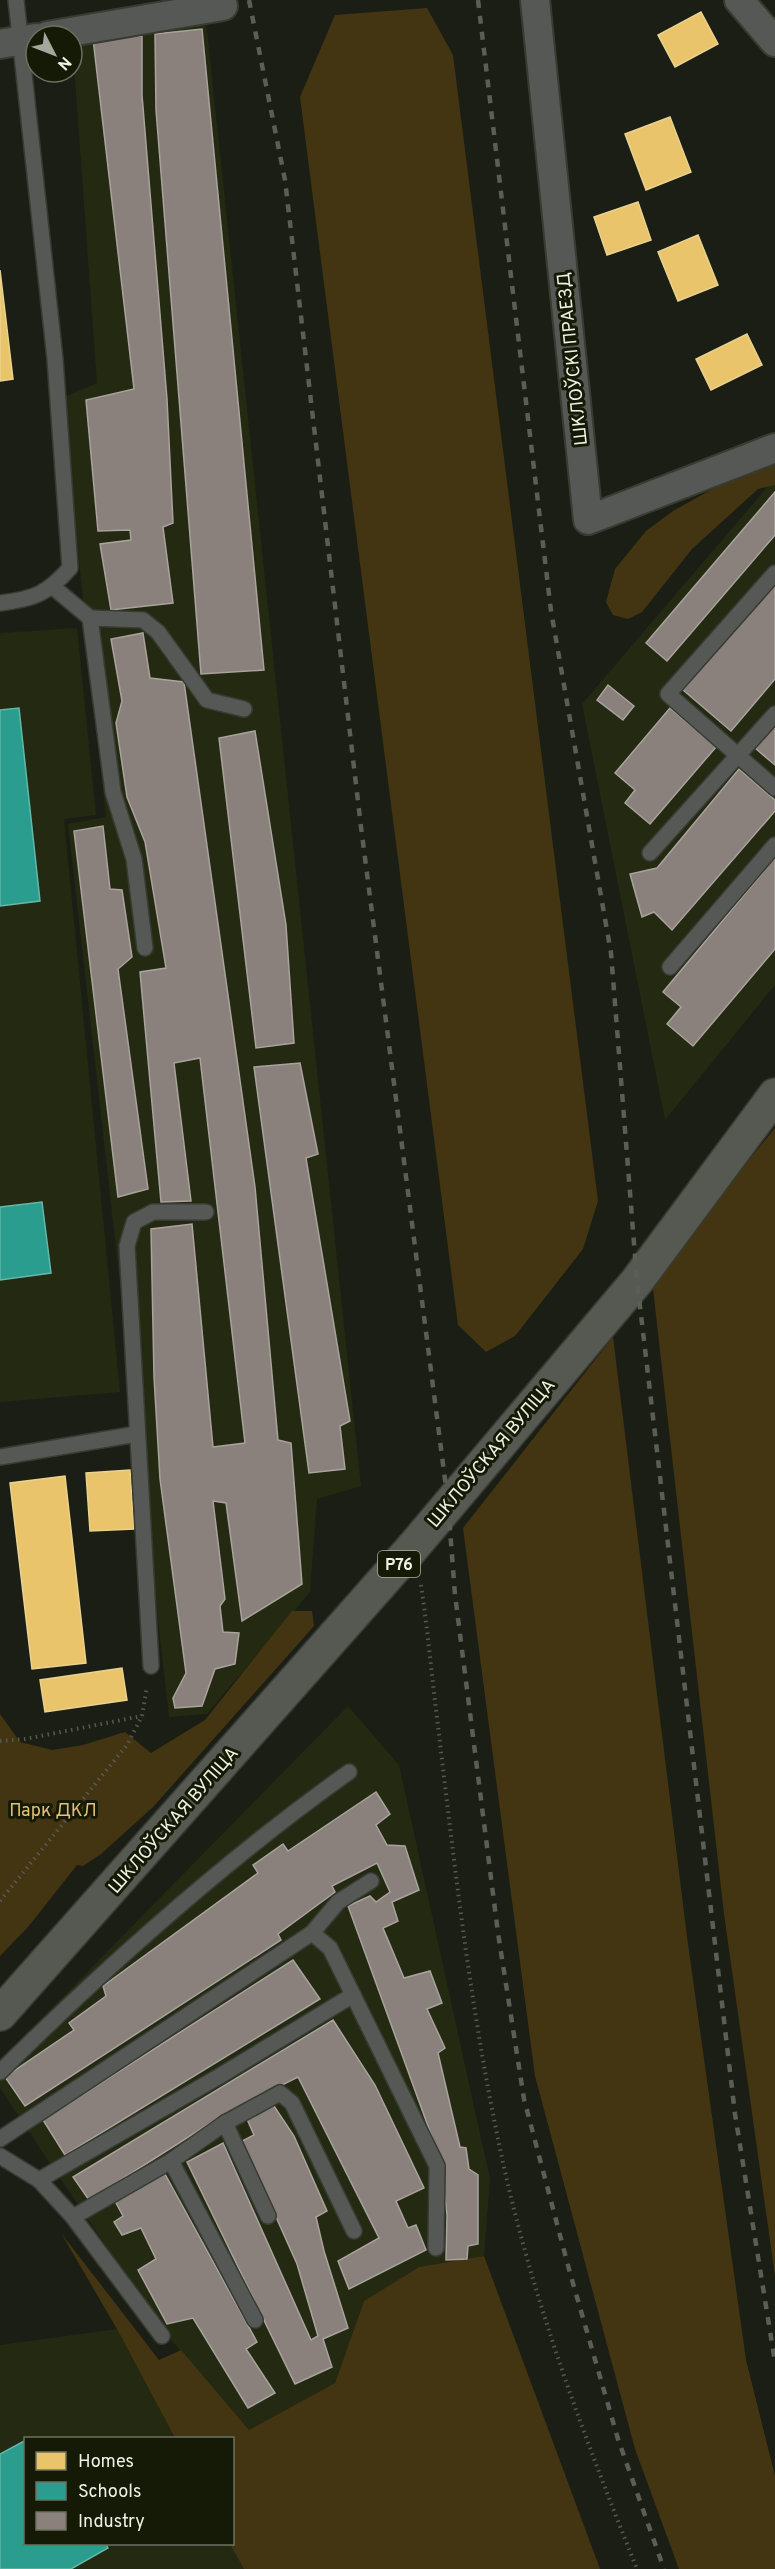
<svg xmlns="http://www.w3.org/2000/svg" width="775" height="2569" viewBox="0 0 775 2569" font-family="Overpass,sans-serif">
<style>
.built{fill:#232a11}
.green{fill:#443512}
.homes{fill:#e9c46a;stroke:#ead28f;stroke-width:1.5}
.schools{fill:#2a9d8f;stroke:#65b7a9;stroke-width:1.5}
.industry{fill:#8a817c;stroke:#a8a39c;stroke-width:1.5}
.lines{fill:none;stroke-linecap:round;stroke-linejoin:round}
.service-casing{stroke:#383b32;stroke-width:18}
.minor-casing{stroke:#383b32;stroke-width:32}
.primary-casing{stroke:#383b32;stroke-width:36}
.path{stroke:#565953;stroke-width:4;stroke-dasharray:1.5 4.5;stroke-linecap:butt}
.service{stroke:#555854;stroke-width:15}
.minor{stroke:#555854;stroke-width:28}
.primary{stroke:#555951;stroke-width:33}
.rail{stroke:#5b5d57;stroke-width:4.5;stroke-dasharray:8 8;stroke-linecap:butt}
.labels{text-anchor:middle;stroke-width:6;stroke-linejoin:round;paint-order:stroke}
.shield{fill:#141a06;stroke:#adb2a3;stroke-width:1.5}
.shield-label{font-size:16px;font-weight:bold;fill:#eef3e6}
.street-label{font-size:18px;fill:#eef3e6;stroke:#141a06}
.park-label{font-size:18px;fill:#e6c173;stroke:#141a06}
</style>
<rect width="100%" height="100%" fill="#1b1e14"/>
<!-- built -->
<g class="built">
<path d="M206 21 361 1486 317 1499 310 1592 207 1714 169 1717 68 824 106 817 62 398 97 383 72 38Z"/>
<path d="M775 478V985L665 1120 582 704Z"/>
<path d="M77 628 96 815 64 819 120 1392 0 1402V633Z"/>
<path d="M348 1706 399 1765 490 2179 484 2256 419 2267 364 2301 335 2383 249 2430 167 2335 49 2162 0 2088V2061Z"/>
<path d="M117 2329 175 2438H26V2544H230L244 2569H0V2345Z"/>
</g>
<!-- green -->
<g class="green">
<path d="M427 8 453 55 598 1201 583 1249 515 1336 486 1352 458 1325 300 97 335 15Z"/>
<path d="M775 454V485L758 489 692 549 642 612 628 619 613 615 606 602 615 569 646 531 673 511Z"/>
<path d="M775 1128V2276L724 1914 652 1280Z"/>
<path d="M613 1337 687 1937 746 2360 775 2476V2569H679L635 2449 535 2076 463 1528Z"/>
<path d="M292 1611H312L314 1626 153 1807 101 1854 83 1866 77 1865 28 1927 0 1956V1714L20 1742 52 1750 83 1745 125 1732 151 1753 205 1720Z"/>
<path d="M61 2233 159 2360 181 2350 249 2430 335 2383 364 2301 419 2267 484 2256 600 2569H244L230 2544H232V2438H175L117 2329Z"/>
</g>
<!-- homes -->
<g class="homes">
<path d="M701 12 718 44 675 67 658 35Z"/>
<path d="M670 117 691 172 646 190 625 134Z"/>
<path d="M638 202 651 240 607 255 594 217Z"/>
<path d="M698 235 718 285 678 301 658 252Z"/>
<path d="M0 270 13 379 0 381Z"/>
<path d="M747 334 762 365 711 390 696 359Z"/>
<path d="M130 1470 134 1529 90 1531 86 1473Z"/>
<path d="M65 1476 86 1663 32 1669 10 1483Z"/>
<path d="M122 1668 127 1700 45 1712 40 1680Z"/>
</g>
<!-- schools -->
<g class="schools">
<path d="M19 708 40 901 0 906V710Z"/>
<path d="M42 1202 51 1273 0 1280V1207Z"/>
<path d="M26 2440V2544H106L108 2548 71 2569H0V2454Z"/>
</g>
<!-- industry -->
<g class="industry">
<path d="M202 29 264 670 201 674 156 110 155 34Z"/>
<path d="M142 36V95L167 399 173 523 163 527 173 603 111 610 100 544 131 540 130 530 98 531 86 400 134 389 93 39Z"/>
<path d="M775 492V535L667 661 646 643Z"/>
<path d="M775 580V679L731 731 683 690Z"/>
<path d="M143 633 150 678 184 682 255 1187 278 1440 291 1443 302 1584 242 1621 226 1503 213 1501 225 1599 220 1606 223 1632 239 1633 235 1664 215 1669 202 1706 175 1708 173 1698 186 1673 160 1479 154 1377 151 1229 192 1224 213 1447 245 1443 200 1058 174 1063 191 1201 161 1202 140 972 166 968 145 842 127 797 116 723 122 701 111 639Z"/>
<path d="M608 685 634 706 623 720 597 700Z"/>
<path d="M670 708 716 747 650 824 625 803 635 790 615 773Z"/>
<path d="M775 725V765L755 748Z"/>
<path d="M255 731 286 925 294 1043 256 1048 219 738Z"/>
<path d="M739 769 775 800V811L672 930 654 912 642 917 630 874 657 868Z"/>
<path d="M103 826 110 889 122 890 132 957 118 969 148 1189 118 1197 74 831Z"/>
<path d="M775 858V949L693 1046 667 1024 681 1007 663 992Z"/>
<path d="M300 1063 318 1154 306 1158 350 1421 340 1426 345 1469 309 1473 254 1067Z"/>
<path d="M376 1792 390 1814 376 1825 387 1845 405 1846 419 1890 392 1902 398 1921 383 1928 404 1978 430 1971 442 2003 427 2009 445 2048 438 2053 460 2147 466 2148 469 2169 478 2175V2244L468 2246 467 2259 446 2260 447 2215 441 2162 348 1906 370 1896 376 1902 390 1892 377 1863 332 1886 335 1892 278 1934 281 1940 25 2106 5 2077 74 2030 69 2023 106 1996 103 1986 258 1873 253 1865 283 1844 288 1851Z"/>
<path d="M293 1960 320 1999 65 2155 43 2120Z"/>
<path d="M333 2020 375 2085 424 2188 396 2201 408 2228 416 2225 426 2250 349 2289 338 2261 379 2238 298 2077 228 2112 89 2200 73 2177Z"/>
<path d="M274 2106 294 2136 327 2211 316 2217 324 2251 348 2328 323 2339 332 2367 295 2384 187 2162 223 2143 311 2340 318 2336 297 2264 242 2141 254 2135 247 2119Z"/>
<path d="M165 2174 257 2342 246 2349 275 2393 248 2408 193 2318 167 2324 138 2270 156 2259 141 2228 122 2235 114 2222 123 2216 115 2201Z"/>
</g>
<g class="lines">
<!-- service casing -->
<g class="service-casing">
<g id="service">
<path d="M775 573 668 694 775 788"/>
<path d="M53 587 90 618 113 792 134 859 145 948"/>
<path d="M0 603C34 599 47 594 70 568L55 359 16 0"/>
<path d="M90 618 143 620 158 632 207 700 244 709"/>
<path d="M650 853 775 714"/>
<path d="M670 967 775 845"/>
<path d="M0 1457 137 1434"/>
<path d="M151 1666 127 1246 134 1222 153 1212H206"/>
<path d="M312 1933 338 1902 371 1881"/>
<path d="M0 2072C109 1964 224 1861 349 1772"/>
<path d="M225 2123 268 2216"/>
<path d="M0 2139 312 1933 330 1948 437 2166 436 2248"/>
<path d="M0 2156 39 2180 73 2217 171 2161 225 2123 280 2093 292 2103 354 2231"/>
<path d="M171 2161 255 2320"/>
<path d="M39 2180 218 2077 353 1995"/>
<path d="M73 2217 162 2336"/>
</g>
</g>
<!-- minor casing -->
<g class="minor-casing">
<g id="minor">
<path d="M535 0 588 520 775 448"/>
<path d="M739 0 775 42"/>
<path d="M47 36 223 6"/>
<path d="M0 44 36 38"/>
</g>
</g>
<!-- primary casing -->
<g class="primary-casing">
<path id="primary" d="M0 2014 414 1546 637 1281 775 1095"/>
</g>
<!-- path -->
<g class="path">
<path d="M421 1585C428 1632 432 1679 438 1726 454 1861 469 1996 496 2129 526 2282 579 2424 637 2569"/>
<path d="M0 1741 25 1739 142 1716"/>
<path d="M0 1901 127 1745 142 1716 147 1687"/>
</g>
<!-- service -->
<use href="#service" class="service"/>
<!-- minor -->
<use href="#minor" class="minor"/>
<!-- primary -->
<use href="#primary" class="primary"/>
<!-- rail -->
<g class="rail">
<path d="M249 0 285 180 361 827 448 1503 455 1595 498 1933 524 2099 570 2273 618 2439 664 2569"/>
<path d="M478 0 551 611 611 953 637 1281 735 2114 775 2362"/>
</g>
</g>
<g class="labels">
<!-- shield labels -->
<rect class="shield" x="378" y="1551" width="42" height="26" rx="4.5"/>
<g class="shield-label">
<text x="399" y="1570">Р76</text>
</g>
<!-- street labels -->
<g class="street-label">
<text transform="translate(572 359) rotate(-96)" y="6">ШКЛОЎСКІ ПРАЕЗД</text>
<text transform="translate(491 1453) rotate(-50)" y="6">ШКЛОЎСКАЯ ВУЛІЦА</text>
<text transform="translate(173 1820) rotate(-49)" y="6">ШКЛОЎСКАЯ ВУЛІЦА</text>
</g>
<!-- park labels -->
<g class="park-label">
<text x="53" y="1816">Парк ДКЛ</text>
</g>
</g>
<!-- legend -->
<rect x="24" y="2437" width="210" height="108" fill="#141a06" stroke="#6b7160" stroke-width="1.5"/>
<rect x="36" y="2452" width="30" height="18" fill="#e9c46a" stroke="#6b7160" stroke-width="1.5"/>
<text x="78" y="2467" font-size="18" fill="#eef3e6">Homes</text>
<rect x="36" y="2482" width="30" height="18" fill="#2a9d8f" stroke="#6b7160" stroke-width="1.5"/>
<text x="78" y="2497" font-size="18" fill="#eef3e6">Schools</text>
<rect x="36" y="2512" width="30" height="18" fill="#8a817c" stroke="#6b7160" stroke-width="1.5"/>
<text x="78" y="2527" font-size="18" fill="#eef3e6">Industry</text>
<!-- north arrow -->
<g transform="translate(54 54) rotate(132)"><circle r="28" fill="#141a06" stroke="#6b7160" stroke-width="1.5"/>
<path d="M0-4.5L10 22L0 15L-10 22Z" fill="#a4a89c"/>
<text y="-9" font-size="16" font-weight="bold" text-anchor="middle" fill="#eef3e6">N</text>
</g>
</svg>
